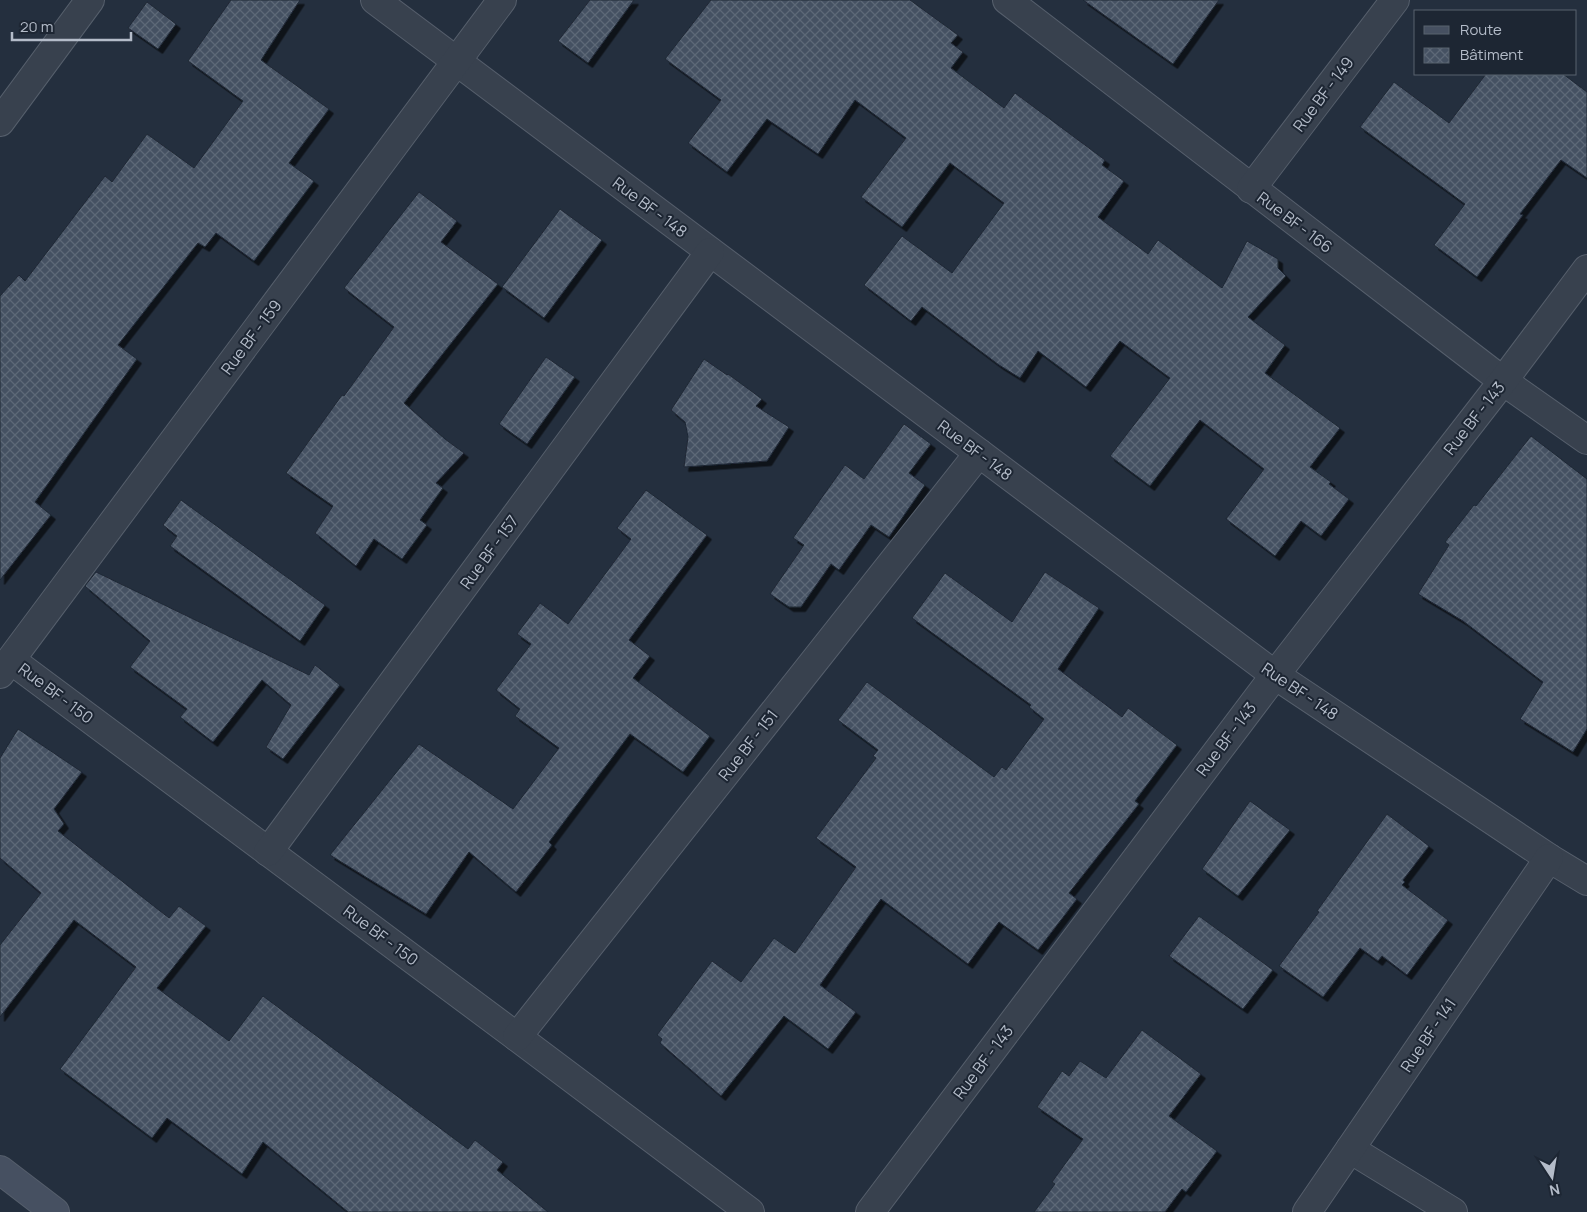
<svg xmlns="http://www.w3.org/2000/svg" width="1587" height="1212" viewBox="0 0 1587 1212" font-family="Manrope,sans-serif">
<style>
.building{fill:url(#building-cross-hatch);stroke:#1f2835;filter:url(#shadow)}
.lines{fill:none;stroke-linecap:round;stroke-linejoin:round}
.street-casing{stroke:#565f6c;stroke-width:30}
.secondary-casing{stroke:#565f6c;stroke-width:30}
.street{stroke:#38414e;stroke-width:28}
.secondary{stroke:#465061;stroke-width:28}
.labels{text-anchor:middle;stroke-width:4;stroke-linejoin:round;paint-order:stroke}
.street-label{font-size:16px;fill:#b4bcc9;stroke:#1d2633}
</style>
<defs>
<pattern id="building-cross-hatch" width="8" height="8" patternUnits="userSpaceOnUse" patternTransform="scale(1.25)"><rect width="8" height="8" fill="#455162"/><path d="M0 0l8 8M0 8l8-8" fill="none" stroke="#5d6877"/></pattern>
<filter id="shadow"><feDropShadow dx="4.5" dy="4.5" stdDeviation="0" flood-color="#0009"/></filter>
</defs>
<rect width="100%" height="100%" fill="#242f3e"/>
<!-- building -->
<g class="building">
<path d="M231 0H300L261 60 329 109 289 163 314 181 254 261 216 233 205 247 198 243 118 345 137 359 35 502 51 515 0 580V296L19 275 25 281 105 176 112 182 147 134 194 168 243 101 188 61Z"/>
<path d="M590 0H634L588 63 558 41Z"/>
<path d="M711 0H910L958 35 951 43 963 52 951 68 1004 108 1015 93 1105 160 1102 165 1124 181 1098 217 1148 254 1158 240 1222 288 1247 241 1278 259V268L1286 276 1248 317 1285 345 1265 373 1340 428 1310 467 1331 482 1329 484 1349 499 1321 536 1301 521 1275 556 1226 519 1264 469 1200 420 1150 486 1110 456 1170 378 1120 341 1086 387 1038 351 1020 378 999 365 922 307 911 321 864 285 902 236 952 273 1004 203 950 163 902 227 861 197 906 138 855 100 818 154 767 119 727 172 688 143 721 100 665 59Z"/>
<path d="M1083 0H1219L1173 64Z"/>
<path d="M147 2 176 24 158 49 128 28Z"/>
<path d="M1486 74H1563L1587 92V178L1561 160 1520 214 1523 215 1477 277 1434 245 1465 204 1360 127 1394 82 1449 123Z"/>
<path d="M419 192 457 221 441 242 498 284 404 403 445 439 464 453 436 483 443 488 420 520 427 525 402 559 374 539 356 566 315 533 333 506 286 473 342 395 344 396 394 327 344 288Z"/>
<path d="M560 209 602 240 544 318 502 287Z"/>
<path d="M546 357 575 377 527 444 499 424Z"/>
<path d="M704 359 727 375 728 374 762 399 756 406 789 427 767 461 684 467 688 437 685 422 671 410Z"/>
<path d="M904 424 931 444 909 473 925 485 889 537 871 525 839 570 831 564 801 607H789L770 594 804 545 793 538 845 465 864 479Z"/>
<path d="M1531 436 1587 479V729L1573 752 1520 719 1543 682 1463 621 1418 594 1449 545 1445 542 1474 505 1476 506Z"/>
<path d="M646 490 707 535 629 640 650 656 633 678 710 736 683 772 630 734 549 842 552 845 516 892 469 852 426 914 330 855 419 744 513 809 559 748 515 716 520 709 496 690 531 644 517 634 540 603 568 624 631 539 617 528Z"/>
<path d="M181 500 325 605 300 641 170 546 177 536 163 525Z"/>
<path d="M96 572 309 675 315 665 340 685 283 759 266 747 291 705 262 680 213 742 180 717 187 709 130 667 150 641 85 586Z"/>
<path d="M1045 572 1099 608 1058 669 1122 717 1128 708 1177 745 1135 801 1139 804 1069 893 1077 899 1038 950 999 922 968 964 881 899 820 985 856 1012 828 1049 784 1016 721 1096 660 1043 662 1039 657 1035 712 961 741 982 774 938 795 953 856 867 816 838 876 758 873 756 878 750 838 720 867 682 994 777 1002 767 1006 770 1044 719 1029 707 1031 705 912 618 945 573 1012 622Z"/>
<path d="M18 729 82 772 54 809 64 824 58 831 169 918 179 906 206 926 157 988 229 1041 263 996 468 1149 475 1140 503 1162 497 1170 548 1212H348L263 1142 242 1174 167 1118 152 1138 60 1069 136 967 74 920 0 1017V945L41 893 0 858V758Z"/>
<path d="M1250 801 1290 830 1238 896 1202 869Z"/>
<path d="M1387 814 1429 846 1403 880 1405 882 1402 885 1448 920 1407 975 1382 956 1378 961 1360 948 1323 997 1279 966 1319 912 1317 911Z"/>
<path d="M1199 916 1273 970 1243 1009 1169 956Z"/>
<path d="M1142 1030 1201 1074 1169 1116 1217 1151 1186 1192 1182 1189 1165 1212H1034L1055 1184 1052 1182 1083 1139 1037 1107 1062 1071 1069 1076 1080 1061 1106 1078Z"/>
</g>
<g class="lines">
<!-- street casing -->
<g class="street-casing">
<g id="street">
<path d="M375 0 1275 675 1549 858 1587 881"/>
<path d="M1007 0 1503 381 1587 440"/>
<path d="M0 122 90 0"/>
<path d="M1251 189 1395 0"/>
<path d="M11 660 517 1037 750 1212"/>
<path d="M0 674 502 0"/>
<path d="M268 852 710 252"/>
<path d="M517 1037 979 453"/>
<path d="M1350 1149 1453 1212"/>
<path d="M870 1212 1275 675 1503 381 1587 269"/>
<path d="M1307 1212 1549 858"/>
</g>
</g>
<!-- secondary casing -->
<g class="secondary-casing">
<path id="secondary" d="M0 1170 55 1212"/>
</g>
<!-- street -->
<use href="#street" class="street"/>
<!-- secondary -->
<use href="#secondary" class="secondary"/>
</g>
<g class="labels">
<!-- street labels -->
<g class="street-label">
<text transform="translate(1323 94) rotate(-53)" y="6">Rue BF - 149</text>
<text transform="translate(650 207) rotate(37)" y="6">Rue BF - 148</text>
<text transform="translate(1295 222) rotate(37)" y="6">Rue BF - 166</text>
<text transform="translate(251 337) rotate(-53)" y="6">Rue BF - 159</text>
<text transform="translate(1474 418) rotate(-52)" y="6">Rue BF - 143</text>
<text transform="translate(975 450) rotate(37)" y="6">Rue BF - 148</text>
<text transform="translate(489 552) rotate(-54)" y="6">Rue BF - 157</text>
<text transform="translate(1300 691) rotate(34)" y="6">Rue BF - 148</text>
<text transform="translate(56 693) rotate(37)" y="6">Rue BF - 150</text>
<text transform="translate(1226 739) rotate(-53)" y="6">Rue BF - 143</text>
<text transform="translate(748 745) rotate(-52)" y="6">Rue BF - 151</text>
<text transform="translate(381 935) rotate(37)" y="6">Rue BF - 150</text>
<text transform="translate(1428 1035) rotate(-56)" y="6">Rue BF - 141</text>
<text transform="translate(983 1062) rotate(-53)" y="6">Rue BF - 143</text>
</g>
</g>
<!-- legend -->
<rect x="1414" y="10" width="162" height="65" fill="#1d2633" stroke="#59626f"/>
<rect x="1424" y="26" width="25" height="8" fill="#465061" stroke="#59626f"/>
<text x="1460" y="35" font-size="15" fill="#b4bcc9">Route</text>
<rect x="1424" y="48" width="25" height="15" fill="url(#building-cross-hatch)" stroke="#59626f"/>
<text x="1460" y="60" font-size="15" fill="#b4bcc9">Bâtiment</text>
<!-- north arrow -->
<g transform="translate(1552 1177) rotate(168)" stroke="#1d2633" stroke-width="4" paint-order="stroke">
<path d="M0-4L9 19L0 12L-9 19Z" fill="#b4bcc9"/>
<text y="-8" font-size="14" font-weight="bold" text-anchor="middle" fill="#b4bcc9">N</text>
</g>
<!-- scale -->
<path d="M12 32v8h119v-8" fill="none" stroke="#b4bcc9" stroke-width="2.5"/>
<text x="20" y="32" font-size="15" fill="#b4bcc9" stroke="#1d2633" stroke-width="4" paint-order="stroke">20 m</text>
</svg>
